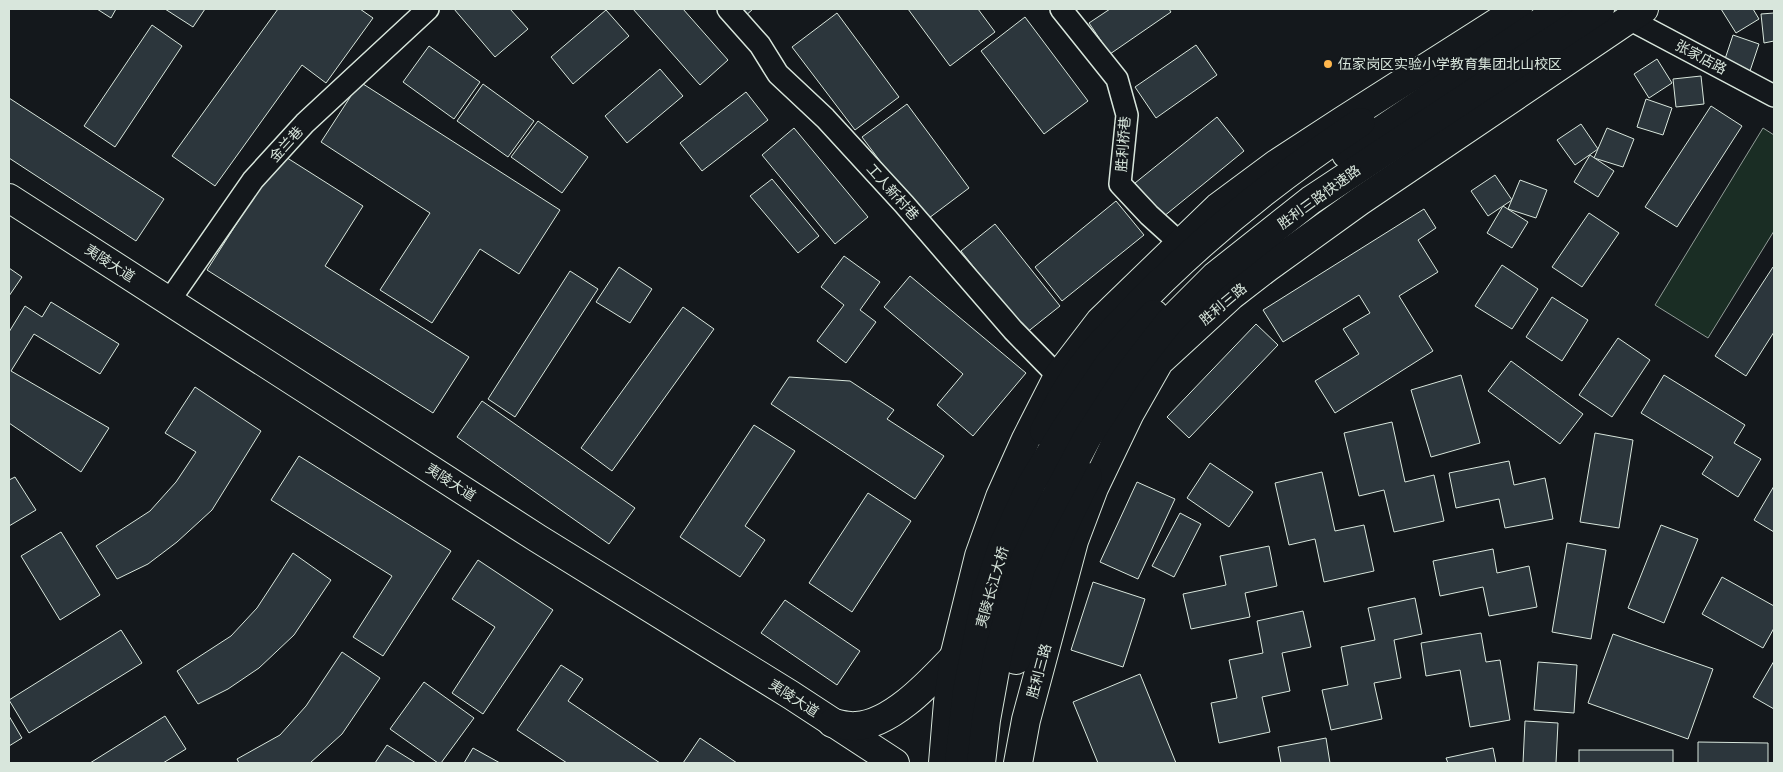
<svg xmlns="http://www.w3.org/2000/svg" width="1783" height="772" viewBox="0 0 1783 772" font-family="Raleway,'Noto Sans SC',sans-serif">
<style>
.green{fill:#1a2d24;stroke:#939e99}
.building{fill:#2c363c;stroke:#d8e6dc}
.lines{fill:none;stroke-linecap:round;stroke-linejoin:round}
.minor-casing{stroke:#d8e6dc;stroke-width:24}
.major-casing{stroke:#d8e6dc;stroke-width:30}
.highway-casing{stroke:#d8e6dc;stroke-width:30}
.minor{stroke:#14181c;stroke-width:21}
.major{stroke:#14181c;stroke-width:28}
.highway{stroke:#14181c;stroke-width:28}
.poi-dot{fill:#ffb74d;stroke:#14181c;stroke-width:2}
.labels{text-anchor:middle;stroke-width:4;stroke-linejoin:round;paint-order:stroke}
.street-label{font-size:14px;fill:#d8e6dc;stroke:#14181c}
.poi-label{font-size:14px;fill:#d8e6dc;stroke:#14181c;text-anchor:start}
</style>
<rect width="100%" height="100%" fill="#14181c"/>
<!-- green -->
<path class="green" d="M1763 128 1774 135V231L1708 338 1655 305Z"/>
<!-- building -->
<g class="building">
<path d="M97 9H116L111 18Z"/>
<path d="M165 9H205L193 27Z"/>
<path d="M278 9H360L373 18 326 83 302 65 215 186 172 156Z"/>
<path d="M454 9H510L528 29 495 57Z"/>
<path d="M633 9H683L728 60 700 85Z"/>
<path d="M737 9H753L744 17Z"/>
<path d="M908 9H978L995 32 950 66Z"/>
<path d="M1110 9H1169L1171 12 1110 54 1089 23Z"/>
<path d="M1721 9H1753L1759 19 1736 33Z"/>
<path d="M606 10 629 36 573 84 551 57Z"/>
<path d="M837 13 899 97 855 130 792 47Z"/>
<path d="M1774 13V41L1764 43 1761 14Z"/>
<path d="M1025 17 1088 101 1044 134 981 51Z"/>
<path d="M152 25 182 46 115 147 84 126Z"/>
<path d="M1733 35 1759 44 1750 71 1724 62Z"/>
<path d="M1196 45 1217 75 1156 118 1135 87Z"/>
<path d="M429 46 480 82 454 119 403 82Z"/>
<path d="M1657 59 1672 83 1649 98 1634 74Z"/>
<path d="M660 69 683 96 627 143 605 116Z"/>
<path d="M1701 76 1704 104 1676 107 1673 79Z"/>
<path d="M360 82 560 210 519 274 480 249 432 323 380 290 430 213 321 142Z"/>
<path d="M483 84 534 121 508 157 457 121Z"/>
<path d="M746 92 768 120 702 171 680 143Z"/>
<path d="M9 98 164 199 136 241 9 158Z"/>
<path d="M1646 99 1672 108 1663 135 1637 127Z"/>
<path d="M907 104 969 188 925 221 862 137Z"/>
<path d="M1711 106 1742 126 1677 227 1645 207Z"/>
<path d="M1217 117 1244 151 1163 217 1135 183Z"/>
<path d="M538 121 588 157 562 193 511 157Z"/>
<path d="M1581 124 1598 149 1575 165 1557 140Z"/>
<path d="M794 128 868 217 835 244 762 155Z"/>
<path d="M1607 128 1634 139 1623 167 1594 158Z"/>
<path d="M281 154 363 206 325 266 469 357 433 413 207 270Z"/>
<path d="M1590 155 1614 171 1598 197 1574 182Z"/>
<path d="M1495 175 1512 200 1488 216 1471 191Z"/>
<path d="M772 179 819 236 798 253 750 196Z"/>
<path d="M1520 180 1547 190 1536 218 1508 209Z"/>
<path d="M1116 201 1144 235 1062 301 1035 267Z"/>
<path d="M1503 206 1528 222 1512 248 1487 233Z"/>
<path d="M1424 209 1436 228 1418 240 1438 272 1399 296 1433 351 1335 413 1315 381 1359 354 1343 329 1370 313 1359 295 1283 342 1263 310Z"/>
<path d="M1589 213 1619 233 1582 287 1552 267Z"/>
<path d="M995 224 1060 306 1026 333 961 251Z"/>
<path d="M844 256 880 282 860 310 876 322 846 363 817 341 844 305 821 287Z"/>
<path d="M1502 265 1538 289 1512 329 1475 306Z"/>
<path d="M619 267 652 289 630 323 596 302Z"/>
<path d="M1773 267 1774 268V332L1746 376 1715 356Z"/>
<path d="M9 268 22 277 9 296Z"/>
<path d="M570 271 598 289 515 417 488 399Z"/>
<path d="M910 276 1026 373 973 436 937 405 963 374 884 307Z"/>
<path d="M1552 297 1588 320 1562 361 1526 337Z"/>
<path d="M51 302 119 344 100 374 34 334 11 371 109 428 81 472 9 423V332L25 306 42 317Z"/>
<path d="M683 307 714 329 612 471 581 448Z"/>
<path d="M1256 324 1278 345 1189 438 1167 417Z"/>
<path d="M1618 338 1650 360 1612 417 1579 395Z"/>
<path d="M1511 361 1583 414 1560 444 1488 391Z"/>
<path d="M1461 375 1480 443 1431 457 1411 390Z"/>
<path d="M1664 375 1745 425 1734 443 1761 459 1738 497 1702 474 1713 457 1641 413Z"/>
<path d="M789 377 850 381 894 410 887 419 944 456 915 499 771 404Z"/>
<path d="M195 387 261 431 212 510 177 542 148 564 117 579 96 546 150 511 176 482 196 452 165 433Z"/>
<path d="M482 401 635 508 609 544 457 437Z"/>
<path d="M1392 422 1405 482 1434 475 1444 521 1394 532 1384 490 1359 496 1344 433Z"/>
<path d="M754 425 795 451 745 526 765 540 740 577 680 537Z"/>
<path d="M1595 433 1633 440 1619 528 1580 522Z"/>
<path d="M299 456 451 551 383 656 353 637 392 576 271 500Z"/>
<path d="M1509 461 1514 485 1545 478 1553 519 1505 528 1499 499 1456 508 1449 473Z"/>
<path d="M1210 463 1253 492 1229 527 1187 498Z"/>
<path d="M1322 472 1335 531 1364 525 1374 571 1324 582 1315 539 1289 545 1275 483Z"/>
<path d="M15 477 36 510 9 526V480Z"/>
<path d="M1137 482 1175 499 1138 579 1100 562Z"/>
<path d="M1774 486V532L1754 520Z"/>
<path d="M868 493 911 521 852 612 809 583Z"/>
<path d="M1180 513 1201 524 1174 577 1152 566Z"/>
<path d="M1661 525 1698 539 1664 623 1628 608Z"/>
<path d="M61 532 100 595 60 620 21 556Z"/>
<path d="M1567 543 1606 550 1591 639 1552 632Z"/>
<path d="M1269 546 1277 586 1245 593 1250 617 1191 629 1183 594 1226 585 1220 556Z"/>
<path d="M1493 549 1497 573 1529 566 1537 607 1489 616 1483 587 1440 596 1433 561Z"/>
<path d="M293 553 331 580 294 635 259 668 228 689 198 704 177 671 231 636 257 608Z"/>
<path d="M478 560 553 610 483 714 452 693 495 627 452 599Z"/>
<path d="M1722 577 1774 606V628L1763 648 1702 614Z"/>
<path d="M1093 582 1145 599 1123 667 1071 650Z"/>
<path d="M1415 598 1422 634 1394 640 1401 678 1374 683 1382 719 1331 730 1322 690 1348 685 1341 647 1375 640 1368 608Z"/>
<path d="M785 600 860 651 837 685 761 633Z"/>
<path d="M1303 611 1311 647 1282 653 1290 691 1262 697 1270 732 1219 743 1211 703 1237 698 1229 660 1263 653 1257 621Z"/>
<path d="M121 630 142 663 29 733 9 700Z"/>
<path d="M1481 633 1486 662 1500 660 1510 720 1470 727 1460 670 1426 676 1421 643Z"/>
<path d="M1613 634 1713 669 1688 739 1588 703Z"/>
<path d="M342 652 380 678 342 734 310 763H239L237 759 280 735 306 706Z"/>
<path d="M1774 661V709L1753 697Z"/>
<path d="M1538 662 1577 665 1574 713 1534 710Z"/>
<path d="M561 665 583 679 568 701 660 763H567L517 730Z"/>
<path d="M1140 674 1176 763H1098L1073 702Z"/>
<path d="M424 682 474 718 441 763H438L390 729Z"/>
<path d="M9 716 22 738 9 746Z"/>
<path d="M165 716 186 749 163 763H90Z"/>
<path d="M1525 721 1558 723 1556 763H1523Z"/>
<path d="M700 738 737 763H683Z"/>
<path d="M1326 738 1330 763H1281L1278 747Z"/>
<path d="M1698 742 1768 743V763H1698Z"/>
<path d="M387 745 416 763H375Z"/>
<path d="M473 748 500 763H464Z"/>
<path d="M1493 748 1496 763H1448L1446 758Z"/>
<rect x="1579" y="750" width="94" height="13"/>
</g>
<g class="lines">
<!-- minor casing -->
<g class="minor-casing">
<g id="minor">
<path d="M728 9 760 45 778 74 825 118 904 204 1013 330 1058 376"/>
<path d="M1061 9 1117 79 1127 115 1120 184 1149 215 1181 244"/>
<path d="M1629 19 1774 96"/>
<path d="M169 301 253 180 305 123 428 9"/>
</g>
</g>
<!-- major casing -->
<g class="major-casing">
<g id="major">
<path d="M9 198 537 538 791 695 895 763"/>
<path d="M832 723C840 724 848 727 856 726 892 724 930 682 954 657"/>
<path d="M943 763 948 702 954 657 979 556 1000 497 1026 439 1058 376 1100 321 1218 207 1276 164 1342 121 1518 9"/>
<path d="M1018 763 1026 720 1074 541 1094 488 1130 413 1159 362 1232 295 1267 268 1360 201 1644 9"/>
</g>
</g>
<!-- highway casing -->
<g class="highway-casing">
<g id="highway">
<path d="M1346 154 1560 9"/>
<path d="M1044 431C1053 415 1061 397 1072 381 1087 357 1108 336 1128 315 1197 242 1277 178 1361 122"/>
<path d="M1016 660C1032 596 1058 535 1088 477"/>
<path d="M959 763 967 691 986 596 1003 545 1032 483 1067 426 1108 365 1154 314"/>
<path d="M981 763 986 720 998 654 1021 568 1042 523 1087 438 1127 376 1169 322 1215 276 1311 200 1600 9"/>
</g>
</g>
<!-- minor -->
<use href="#minor" class="minor"/>
<!-- major -->
<use href="#major" class="major"/>
<!-- highway -->
<use href="#highway" class="highway"/>
</g>
<!-- markers -->
<circle class="poi-dot" cx="1328" cy="64" r="5"/>
<g class="labels">
<!-- street labels -->
<g class="street-label">
<text transform="translate(1701 57) rotate(28)" y="5">张家店路</text>
<text transform="translate(286 144) rotate(-48)" y="5">金兰巷</text>
<text transform="translate(1123 144) rotate(-86)" y="5">胜利桥巷</text>
<text transform="translate(893 192) rotate(48)" y="5">工人新村巷</text>
<text transform="translate(1319 197) rotate(-36)" y="5">胜利三路快速路</text>
<text transform="translate(110 263) rotate(33)" y="5">夷陵大道</text>
<text transform="translate(1223 304) rotate(-40)" y="5">胜利三路</text>
<text transform="translate(451 482) rotate(33)" y="5">夷陵大道</text>
<text transform="translate(992 587) rotate(-74)" y="5">夷陵长江大桥</text>
<text transform="translate(1039 671) rotate(-75)" y="5">胜利三路</text>
<text transform="translate(794 698) rotate(33)" y="5">夷陵大道</text>
</g>
<!-- poi labels -->
<g class="poi-label">
<text x="1338" y="69">伍家岗区实验小学教育集团北山校区</text>
</g>
</g>
<!-- border -->
<rect width="1783" height="772" fill="none" stroke="#d8e6dc" stroke-width="20"/>
</svg>
